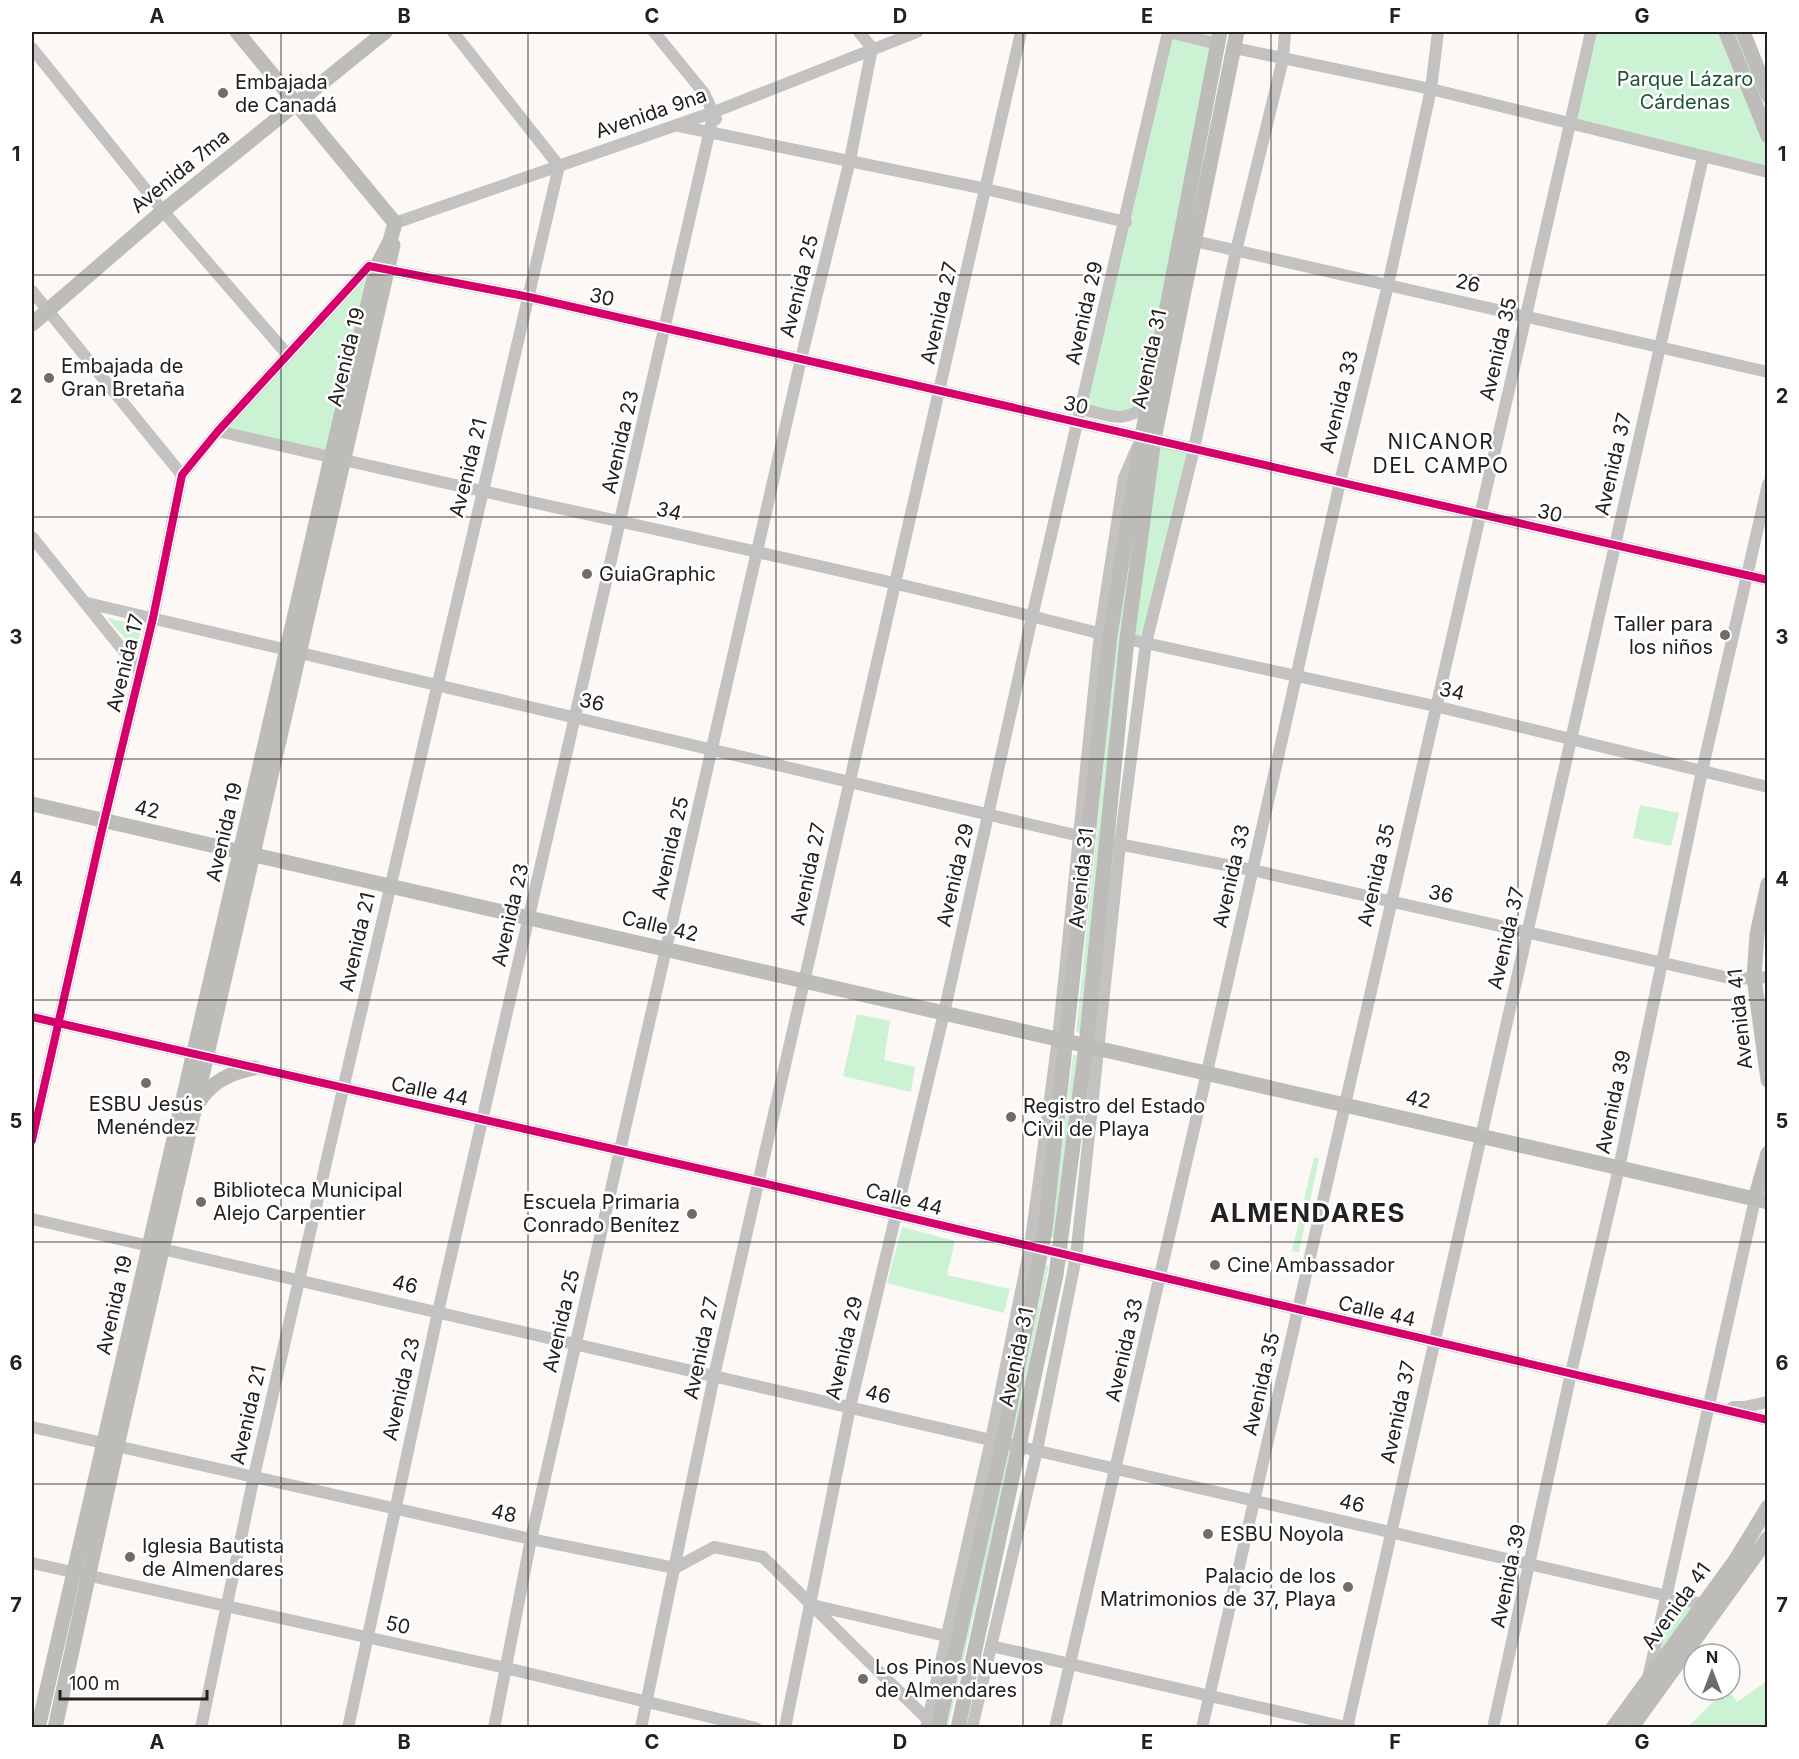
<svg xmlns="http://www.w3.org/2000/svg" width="1799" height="1759" viewBox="0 0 1799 1759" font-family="Inter,sans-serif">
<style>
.green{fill:#cbf2d3}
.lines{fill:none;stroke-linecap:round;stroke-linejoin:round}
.minor{stroke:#c3c2c1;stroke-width:12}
.major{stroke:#bdbcb9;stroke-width:15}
.cycleway-casing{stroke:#fff;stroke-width:11}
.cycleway{stroke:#d6006c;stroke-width:8}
.grid{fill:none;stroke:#23201f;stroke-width:1.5;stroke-opacity:0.55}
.poi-dot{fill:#6f6c6a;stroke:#fff;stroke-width:2}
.labels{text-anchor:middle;stroke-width:5;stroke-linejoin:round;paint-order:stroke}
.park-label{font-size:20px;fill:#1f5533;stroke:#fff}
.poi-label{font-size:20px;fill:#23201f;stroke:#fff;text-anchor:start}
.street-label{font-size:20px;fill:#23201f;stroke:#fff}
.neighbourhood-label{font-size:21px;letter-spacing:1.5px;fill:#23201f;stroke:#fff}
.district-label{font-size:26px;font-weight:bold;letter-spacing:1.5px;fill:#23201f;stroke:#fff}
.neatline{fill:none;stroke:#23201f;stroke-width:2}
.grid-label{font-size:20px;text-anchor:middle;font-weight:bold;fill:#23201f}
</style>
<rect width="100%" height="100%" fill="#fbf8f5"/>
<!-- green -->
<g class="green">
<path d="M1168 32H1220L1148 404 1128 411 1081 409Z"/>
<path d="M1591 32H1743L1767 90V172L1569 123Z"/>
<path d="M362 279 367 282 326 454 226 431Z"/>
<path d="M1154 439 1194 449 1146 640 1127 639Z"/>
<path d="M1146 443 1080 1033 1076 1032 1117 638Z"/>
<path d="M107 618 142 626 136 651Z"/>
<path d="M1640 805 1679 813 1671 846 1633 838Z"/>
<path d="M857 1014 890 1021 884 1060 915 1067 911 1092 843 1076Z"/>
<path d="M1073 1055H1077L1055 1238 1051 1237Z"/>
<path d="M1314 1157 1319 1159 1299 1252 1292 1251Z"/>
<path d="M902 1227 955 1241 947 1275 1010 1289 1004 1313 887 1283Z"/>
<path d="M1046 1265 1049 1266 1013 1441 1011 1440Z"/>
<path d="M1009 1448 1012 1449 948 1727 945 1728Z"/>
<path d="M1668 1595 1703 1603 1647 1682Z"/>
<path d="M1767 1681V1727H1688L1712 1703 1729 1690 1737 1702Z"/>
</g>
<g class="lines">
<!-- minor -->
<g class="minor">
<path d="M654 32 704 93 716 119"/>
<path d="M1169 32 1218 44"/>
<path d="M32 48 163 211 287 354"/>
<path d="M1234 48 1431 89 1768 172"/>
<path d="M679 126 986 189 1126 222"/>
<path d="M395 223 714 112 917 32"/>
<path d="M1195 241 1768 372"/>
<path d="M32 291 182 475"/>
<path d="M1081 409C1110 415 1124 425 1148 404"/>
<path d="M218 431C513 501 811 559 1106 635"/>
<path d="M32 537 139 670"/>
<path d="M87 603 1084 837"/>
<path d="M1127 639 1435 706 1768 787"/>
<path d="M1113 843 1252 870 1734 979 1768 977"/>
<path d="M32 1017 758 1182 1768 1420"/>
<path d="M32 1140 101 834 153 618 182 475 218 431 369 266 529 297 1768 580"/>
<path d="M32 1219 1711 1606"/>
<path d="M1733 1407H1744L1768 1402"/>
<path d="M32 1427 531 1539 675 1568 714 1547 763 1557 928 1720"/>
<path d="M32 1563 506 1668 756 1728"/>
<path d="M812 1605 946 1636"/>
<path d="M991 1646 1350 1728"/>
<path d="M1648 1678 1755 1199"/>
<path d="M201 1728 254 1476 343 1089 559 166 453 32"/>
<path d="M348 1728 438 1312 714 112"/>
<path d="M494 1728 531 1539 801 359 850 160 872 48 859 32"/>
<path d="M641 1728 714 1376 1021 32"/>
<path d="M785 1728 850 1407 944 1013 1032 617 1168 32"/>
<path d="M926 1728 991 1440 1030 1247 1058 1039 1100 633 1124 478 1137 448"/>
<path d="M972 1728 1037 1450 1076 1257 1120 844 1146 643 1194 449 1236 251 1283 59 1285 32"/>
<path d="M1055 1728 1203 1090 1340 482 1388 285 1431 89 1438 32"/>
<path d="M1202 1728 1591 32"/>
<path d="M1347 1728 1703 157"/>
<path d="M1493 1728 1571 1373 1619 1168 1702 771 1768 484"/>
</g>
<!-- major -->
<g class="major">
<path d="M237 32 395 223"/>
<path d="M1726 32 1768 136"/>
<path d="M1743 32 1768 95"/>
<path d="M32 324 163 211 385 32"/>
<path d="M32 804 1768 1202"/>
<path d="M1768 884 1757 934 1754 978 1768 1080"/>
<path d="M198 1103C212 1081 230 1073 254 1068"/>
<path d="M1755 1199 1768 1153"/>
<path d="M38 1728 331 458 377 266 390 241 395 223"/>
<path d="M55 1728 117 1446 393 245"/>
<path d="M938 1728 1003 1442 1045 1230 1110 636 1142 436 1220 32"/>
<path d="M958 1728 1056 1275 1086 1046 1127 639 1154 439 1237 32"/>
<path d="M1613 1728 1735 1561 1768 1507"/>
<path d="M1631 1728 1768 1538"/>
</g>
<!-- cycleway casing -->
<g class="cycleway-casing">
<g id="cycleway">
<path d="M32 1017 758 1182 1768 1420"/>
<path d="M32 1140 101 834 153 618 182 475 218 431 369 266 529 297 1768 580"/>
</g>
</g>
<!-- cycleway -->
<use href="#cycleway" class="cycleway"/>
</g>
<!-- grid -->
<path class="grid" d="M281 32V1728M528 32V1728M776 32V1728M1023 32V1728M1271 32V1728M1518 32V1728M32 275H1768M32 517H1768M32 759H1768M32 1000H1768M32 1242H1768M32 1484H1768"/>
<!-- markers -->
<g class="poi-dot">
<circle cx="223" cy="93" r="6"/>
<circle cx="49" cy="378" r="6"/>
<circle cx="587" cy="574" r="6"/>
<circle cx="1725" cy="635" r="6"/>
<circle cx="146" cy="1083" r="6"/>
<circle cx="1011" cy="1117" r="6"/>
<circle cx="201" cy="1202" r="6"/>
<circle cx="692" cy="1214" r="6"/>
<circle cx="1215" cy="1265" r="6"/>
<circle cx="1208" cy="1534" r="6"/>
<circle cx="130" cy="1557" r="6"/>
<circle cx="1348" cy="1587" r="6"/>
<circle cx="863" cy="1679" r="6"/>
</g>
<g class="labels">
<!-- park labels -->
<g class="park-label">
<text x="1685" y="86">Parque Lázaro<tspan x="1685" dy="23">Cárdenas</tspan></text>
</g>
<!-- poi labels -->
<g class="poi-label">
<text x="235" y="89">Embajada<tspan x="235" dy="23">de Canadá</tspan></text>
<text x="61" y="373">Embajada de<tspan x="61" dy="23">Gran Bretaña</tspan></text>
<text x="599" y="581">GuiaGraphic</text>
<text x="1713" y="631" text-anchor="end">Taller para<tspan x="1713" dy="23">los niños</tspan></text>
<text x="146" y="1111" text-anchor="middle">ESBU Jesús<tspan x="146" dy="23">Menéndez</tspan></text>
<text x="1023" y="1113">Registro del Estado<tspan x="1023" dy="23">Civil de Playa</tspan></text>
<text x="213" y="1197">Biblioteca Municipal<tspan x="213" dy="23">Alejo Carpentier</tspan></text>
<text x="680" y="1209" text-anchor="end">Escuela Primaria<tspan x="680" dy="23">Conrado Benítez</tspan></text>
<text x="1227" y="1272">Cine Ambassador</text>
<text x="1220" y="1541">ESBU Noyola</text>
<text x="142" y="1553">Iglesia Bautista<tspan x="142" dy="23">de Almendares</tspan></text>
<text x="1336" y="1583" text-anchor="end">Palacio de los<tspan x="1336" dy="23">Matrimonios de 37, Playa</tspan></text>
<text x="875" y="1674">Los Pinos Nuevos<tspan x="875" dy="23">de Almendares</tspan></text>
</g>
<!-- street labels -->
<g class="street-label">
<text transform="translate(651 113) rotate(-19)" y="7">Avenida 9na</text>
<text transform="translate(180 171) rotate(-39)" y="7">Avenida 7ma</text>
<text transform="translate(1468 283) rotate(13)" y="7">26</text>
<text transform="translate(799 286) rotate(-76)" y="7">Avenida 25</text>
<text transform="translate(602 297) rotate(13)" y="7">30</text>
<text transform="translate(939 313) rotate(-77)" y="7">Avenida 27</text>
<text transform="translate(1084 313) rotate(-77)" y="7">Avenida 29</text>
<text transform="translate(1498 349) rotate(-77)" y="7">Avenida 35</text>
<text transform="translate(346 357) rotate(-76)" y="7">Avenida 19</text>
<text transform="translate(1149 359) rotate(-78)" y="7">Avenida 31</text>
<text transform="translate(1339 402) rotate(-76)" y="7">Avenida 33</text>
<text transform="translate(1076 405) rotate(13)" y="7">30</text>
<text transform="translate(620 442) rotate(-77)" y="7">Avenida 23</text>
<text transform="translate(1613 464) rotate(-77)" y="7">Avenida 37</text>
<text transform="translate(468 468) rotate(-76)" y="7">Avenida 21</text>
<text transform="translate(669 511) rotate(13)" y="7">34</text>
<text transform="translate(1550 513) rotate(13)" y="7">30</text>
<text transform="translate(125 663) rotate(-76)" y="7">Avenida 17</text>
<text transform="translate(1452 691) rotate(13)" y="7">34</text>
<text transform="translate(592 702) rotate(13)" y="7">36</text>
<text transform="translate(147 809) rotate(13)" y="7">42</text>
<text transform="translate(224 832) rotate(-77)" y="7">Avenida 19</text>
<text transform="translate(670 848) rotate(-77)" y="7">Avenida 25</text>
<text transform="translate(808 874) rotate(-78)" y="7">Avenida 27</text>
<text transform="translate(955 875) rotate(-77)" y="7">Avenida 29</text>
<text transform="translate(1376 875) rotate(-77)" y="7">Avenida 35</text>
<text transform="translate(1231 876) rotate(-77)" y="7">Avenida 33</text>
<text transform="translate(1081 878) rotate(-84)" y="7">Avenida 31</text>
<text transform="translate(1441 894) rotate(13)" y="7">36</text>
<text transform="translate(510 915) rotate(-77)" y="7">Avenida 23</text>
<text transform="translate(660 926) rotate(13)" y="7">Calle 42</text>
<text transform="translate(1506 938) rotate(-77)" y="7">Avenida 37</text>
<text transform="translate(357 942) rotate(-77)" y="7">Avenida 21</text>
<text transform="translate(1740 1019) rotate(-96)" y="7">Avenida 41</text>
<text transform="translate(430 1091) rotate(12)" y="7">Calle 44</text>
<text transform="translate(1418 1099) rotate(13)" y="7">42</text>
<text transform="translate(1613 1102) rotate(-78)" y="7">Avenida 39</text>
<text transform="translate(904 1199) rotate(14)" y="7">Calle 44</text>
<text transform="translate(405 1284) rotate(13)" y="7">46</text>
<text transform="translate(114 1305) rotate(-77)" y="7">Avenida 19</text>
<text transform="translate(1377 1311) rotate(13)" y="7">Calle 44</text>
<text transform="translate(561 1321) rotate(-77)" y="7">Avenida 25</text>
<text transform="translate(701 1348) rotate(-78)" y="7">Avenida 27</text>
<text transform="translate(844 1348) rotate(-77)" y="7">Avenida 29</text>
<text transform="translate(1124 1350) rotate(-77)" y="7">Avenida 33</text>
<text transform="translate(1016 1357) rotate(-78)" y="7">Avenida 31</text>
<text transform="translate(1261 1384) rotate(-77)" y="7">Avenida 35</text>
<text transform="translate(401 1389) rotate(-77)" y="7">Avenida 23</text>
<text transform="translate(878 1394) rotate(13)" y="7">46</text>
<text transform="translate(1398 1412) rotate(-78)" y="7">Avenida 37</text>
<text transform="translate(248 1415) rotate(-77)" y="7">Avenida 21</text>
<text transform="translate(1352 1503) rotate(13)" y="7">46</text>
<text transform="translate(504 1513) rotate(13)" y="7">48</text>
<text transform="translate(1508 1576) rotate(-78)" y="7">Avenida 39</text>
<text transform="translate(1676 1606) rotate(-54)" y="7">Avenida 41</text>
<text transform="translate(398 1625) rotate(12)" y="7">50</text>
</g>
<!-- neighbourhood labels -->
<g class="neighbourhood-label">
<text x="1441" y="449">NICANOR<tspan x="1441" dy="24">DEL CAMPO</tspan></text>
</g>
<!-- district labels -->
<g class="district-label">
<text x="1308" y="1222">ALMENDARES</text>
</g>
</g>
<!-- border -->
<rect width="1799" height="1759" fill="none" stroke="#ffffff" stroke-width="66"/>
<!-- north arrow -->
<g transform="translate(1712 1672)"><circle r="28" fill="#ffffff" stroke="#a7a6a5" stroke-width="1.5"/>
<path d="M0-4.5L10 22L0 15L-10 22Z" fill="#6f6c6a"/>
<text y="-9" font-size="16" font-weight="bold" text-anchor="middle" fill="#23201f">N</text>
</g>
<!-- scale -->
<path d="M60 1690v9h147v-9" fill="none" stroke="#23201f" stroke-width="3"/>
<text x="69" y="1690" font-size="18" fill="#23201f" stroke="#ffffff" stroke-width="4.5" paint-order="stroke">100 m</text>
<rect x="33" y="33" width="1733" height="1693" class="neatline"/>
<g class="grid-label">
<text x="157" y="23">A</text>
<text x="404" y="23">B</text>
<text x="652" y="23">C</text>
<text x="900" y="23">D</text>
<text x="1147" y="23">E</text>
<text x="1395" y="23">F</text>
<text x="1642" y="23">G</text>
<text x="16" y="161">1</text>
<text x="1782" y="161">1</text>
<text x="16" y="403">2</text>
<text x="1782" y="403">2</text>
<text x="16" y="644">3</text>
<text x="1782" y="644">3</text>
<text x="16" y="886">4</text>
<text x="1782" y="886">4</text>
<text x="16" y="1128">5</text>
<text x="1782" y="1128">5</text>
<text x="16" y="1370">6</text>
<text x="1782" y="1370">6</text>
<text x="16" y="1612">7</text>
<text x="1782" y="1612">7</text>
<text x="157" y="1749">A</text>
<text x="404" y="1749">B</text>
<text x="652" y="1749">C</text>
<text x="900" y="1749">D</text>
<text x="1147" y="1749">E</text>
<text x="1395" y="1749">F</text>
<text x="1642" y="1749">G</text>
</g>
</svg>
